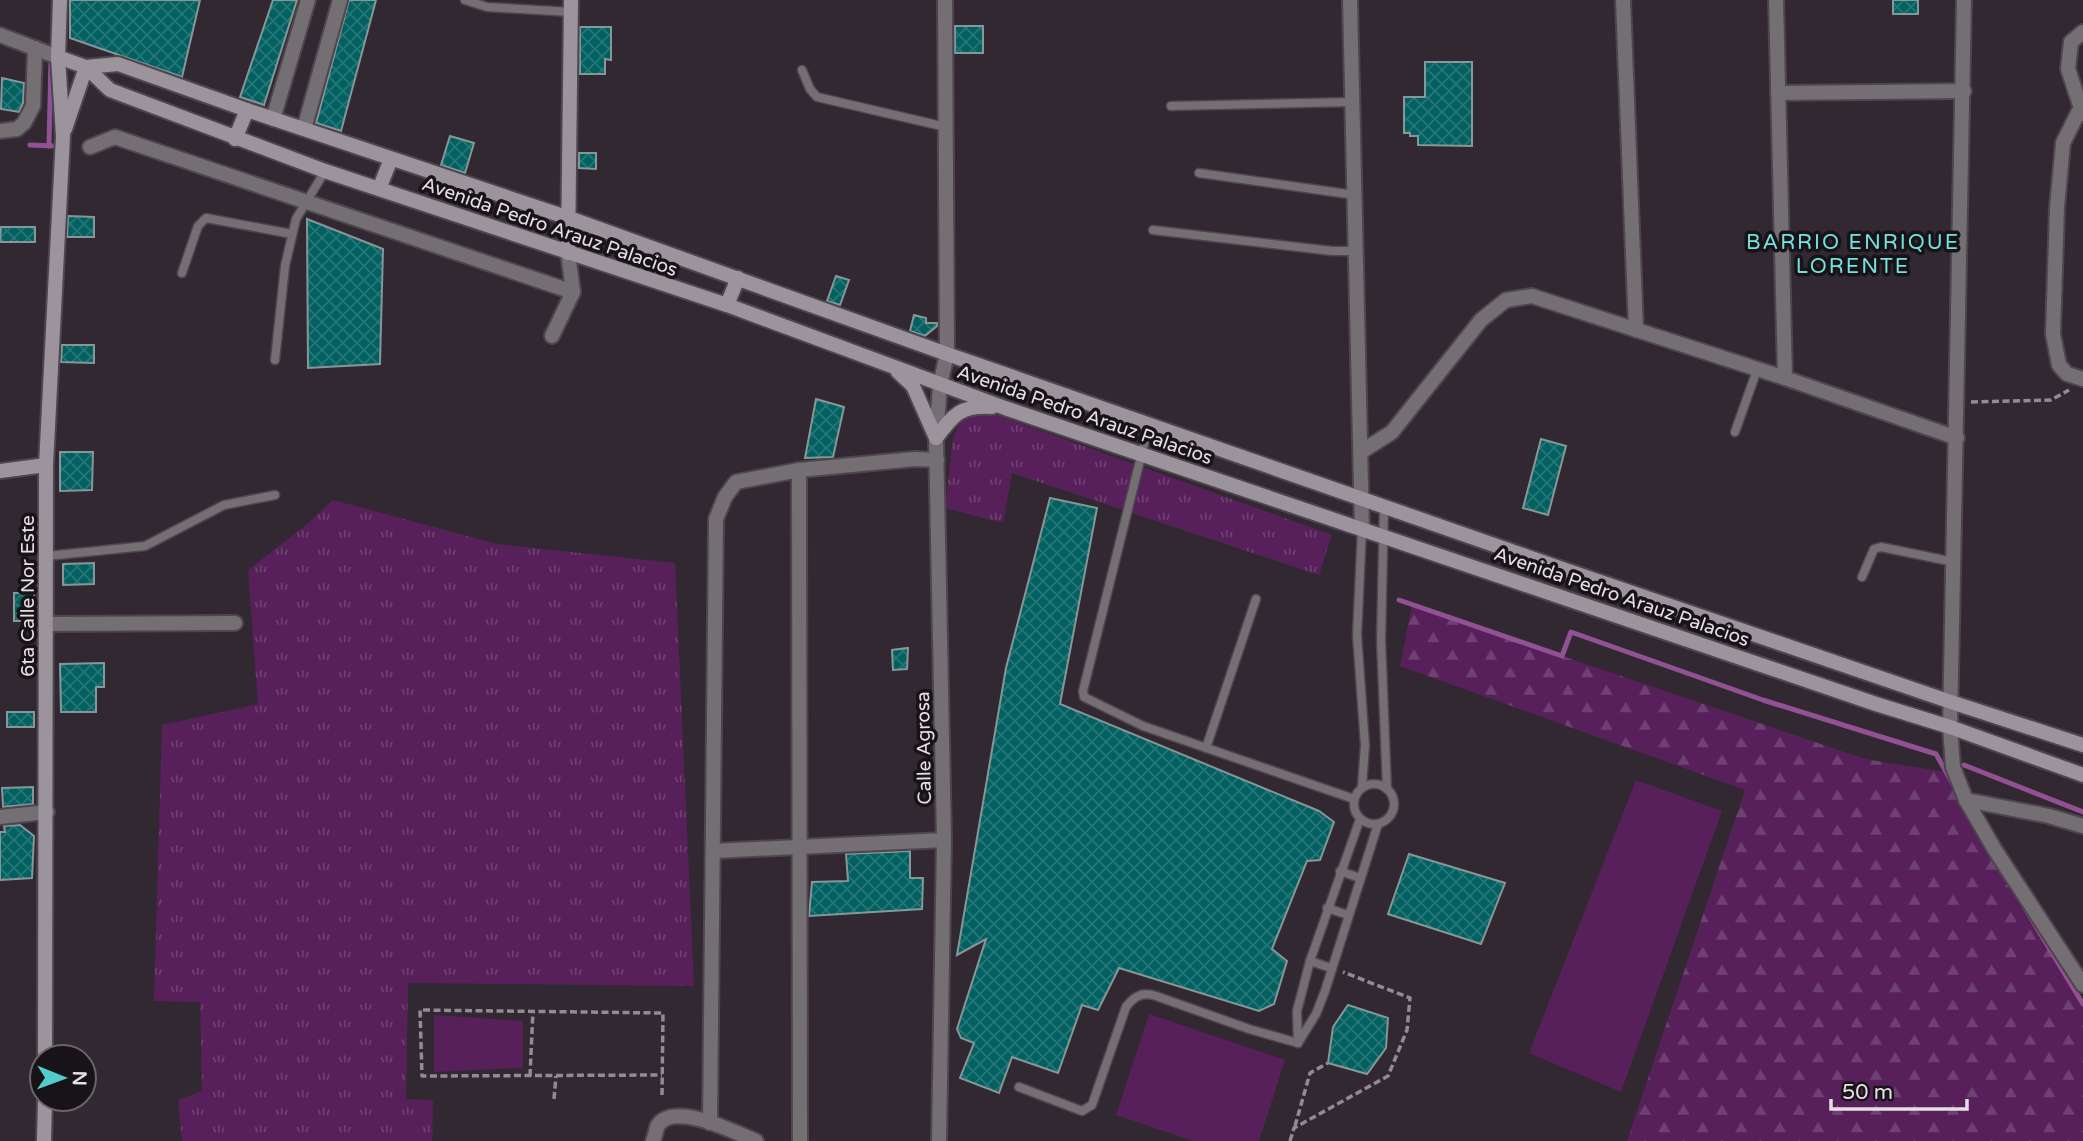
<svg xmlns="http://www.w3.org/2000/svg" width="2083" height="1141" viewBox="0 0 2083 1141" font-family="'Varela Round',sans-serif">
<style>
.grass{fill:url(#grass-tufts)}
.forest{fill:url(#forest-firs)}
.pitch{fill:#57205a}
.lines{fill:none;stroke-linecap:round;stroke-linejoin:round}
.stream{stroke:#925194;stroke-width:5}
.building{fill:url(#building-cross-hatch);stroke:#859796;stroke-width:2}
.lane-casing{stroke:#4e454e;stroke-width:11}
.street-casing{stroke:#4e454e;stroke-width:18}
.secondary-casing{stroke:#4e454e;stroke-width:18}
.path{stroke:#938b93;stroke-width:3.5;stroke-dasharray:7 3.5;stroke-linecap:butt}
.lane{stroke:#736f73;stroke-width:8}
.street{stroke:#736f73;stroke-width:14}
.secondary{stroke:#9c949c;stroke-width:14}
.labels{text-anchor:middle;stroke-width:7;stroke-linejoin:round;paint-order:stroke}
.street-label{font-size:19px;fill:#e5dfe5;stroke:#171317}
.neighbourhood-label{font-size:21px;letter-spacing:2px;fill:#75e1e0;stroke:#171317}
</style>
<defs>
<pattern id="grass-tufts" width="24" height="20" patternUnits="userSpaceOnUse" patternTransform="scale(1.75)"><rect width="24" height="20" fill="#57205a"/><path d="M3 7l-1-3M5 7V3M7 7l1-3M15 17l-1-3M17 17v-4M19 17l1-3" fill="none" stroke="#6f4072"/></pattern>
<pattern id="forest-firs" width="22" height="20" patternUnits="userSpaceOnUse" patternTransform="scale(1.75)"><rect width="22" height="20" fill="#57205a"/><path d="M5 1l3.5 6h-7zM16 11l3.5 6h-7z" fill="#6f4072"/></pattern>
<pattern id="building-cross-hatch" width="8" height="8" patternUnits="userSpaceOnUse" patternTransform="scale(1.75)"><rect width="8" height="8" fill="#026060"/><path d="M0 0l8 8M0 8l8-8" fill="none" stroke="#277677"/></pattern>
</defs>
<rect width="100%" height="100%" fill="#312831"/>
<!-- grass -->
<g class="grass">
<path d="M976 413 997 415 1332 535 1319 575 1012 473 1003 523 945 508 953 437 961 421Z"/>
<path d="M333 500 497 544 675 563 694 986 408 983 406 1099 433 1100 432 1141H182L178 1100 202 1091 200 1002 154 1001 162 725 258 704 248 570 306 525Z"/>
</g>
<!-- forest -->
<path class="forest" d="M1412 605 1865 759 1946 772 2083 1004V1141H1627L1745 790 1400 666Z"/>
<!-- pitch -->
<g class="pitch">
<path d="M1636 780 1722 811 1621 1092 1529 1053Z"/>
<path d="M1149 1014 1285 1060 1259 1141H1193L1116 1115Z"/>
<path d="M434 1015 523 1021V1068L434 1072Z"/>
</g>
<g class="lines">
<!-- stream -->
<g class="stream">
<path d="M30 145 55 146"/>
<path d="M49 146 51 58"/>
<path d="M1399 600 1562 656 1571 632 1763 700 1936 754 1953 784"/>
<path d="M1964 765 2083 812"/>
<path d="M2025 908 2083 1004"/>
</g>
</g>
<!-- building -->
<g class="building">
<path d="M70 0H200L182 77 70 38Z"/>
<path d="M273 0H297L264 105 240 97Z"/>
<path d="M349 0H376L341 131 316 123Z"/>
<rect x="1893" y="0" width="25" height="14"/>
<rect x="955" y="26" width="28" height="27"/>
<path d="M580 27H611V60L605 59V74H580Z"/>
<path d="M1425 62H1472V146L1418 145V136H1410V133H1404V97H1425Z"/>
<path d="M2 78 24 83 23 103 19 112 1 109Z"/>
<path d="M450 136 474 143 465 173 441 165Z"/>
<path d="M579 153H596V169L579 168Z"/>
<path d="M68 216 94 217V237H67Z"/>
<path d="M307 219 383 249 380 364 308 368Z"/>
<path d="M1 227H35V242H0Z"/>
<path d="M836 276 849 280 840 305 827 301Z"/>
<path d="M914 315 926 318V323H937V326L925 336 910 331Z"/>
<path d="M62 345H94V363L61 362Z"/>
<path d="M816 399 844 407 833 457 805 458Z"/>
<path d="M1541 439 1566 446 1548 515 1523 508Z"/>
<path d="M60 452H93L92 490 60 491Z"/>
<path d="M1050 498 1097 508 1060 704 1319 811 1334 822 1320 860 1307 861 1272 949 1287 961 1274 1004 1259 1011 1119 968 1098 1010 1082 1005 1058 1073 1012 1057 999 1093 960 1078 974 1043 961 1038 957 1029 986 939 957 955 1006 668Z"/>
<path d="M94 563V584L63 585V564Z"/>
<rect x="14" y="593" width="20" height="28"/>
<path d="M908 648 907 669 893 670 892 650Z"/>
<path d="M104 663V687H96V712H61L60 664Z"/>
<rect x="7" y="712" width="27" height="15"/>
<path d="M33 787V804L3 807 2 788Z"/>
<path d="M20 825 34 836 32 878 0 880V832H5L4 826Z"/>
<path d="M910 851V878H923L922 909 809 916 812 882 848 881 846 854Z"/>
<path d="M1409 854 1505 883 1481 944 1388 914Z"/>
<path d="M1348 1005 1388 1018 1386 1048 1367 1074 1328 1063 1333 1027Z"/>
</g>
<g class="lines">
<!-- lane casing -->
<g class="lane-casing">
<g id="lane">
<path d="M465 0 487 7 571 12"/>
<path d="M802 70 810 89 817 97 946 127"/>
<path d="M1171 106 1351 102"/>
<path d="M1199 173 1355 195"/>
<path d="M1153 230 1332 251H1357"/>
<path d="M182 273 198 226 206 218 292 234"/>
<path d="M275 360 285 266 296 219 325 171"/>
<path d="M1149 424 1083 691 1084 697 1143 726 1354 799"/>
<path d="M1735 432 1757 370"/>
<path d="M1384 505 1381 640 1387 789"/>
<path d="M1362 529 1357 635 1365 745 1362 787"/>
<path d="M47 556 145 546 224 505 275 495"/>
<path d="M1862 577 1874 549 1881 547 1954 562"/>
<path d="M1206 748 1256 599"/>
<circle cx="1374" cy="804" r="20"/>
<path d="M1340 871 1360 878"/>
<path d="M1327 908 1348 915"/>
<path d="M1310 961 1331 968"/>
<path d="M1298 1043 1297 1011 1310 961 1360 819"/>
<path d="M1298 1043 1316 1014 1325 991 1378 824"/>
<path d="M1019 1087 1082 1111 1092 1105 1126 1007C1135 995 1143 992 1156 996L1249 1029 1298 1043"/>
</g>
</g>
<!-- street casing -->
<g class="street-casing">
<g id="street">
<path d="M1350 0 1362 529"/>
<path d="M1623 0 1636 330"/>
<path d="M1776 0 1785 378"/>
<path d="M1964 0 1950 727 1953 767 1966 800 1995 850 2083 985"/>
<path d="M2083 32 2071 42 2068 69 2083 114"/>
<path d="M0 35 58 57"/>
<path d="M1778 93 1964 91"/>
<path d="M2080 109 2063 143 2057 207 2053 334 2059 365 2067 374 2083 379"/>
<path d="M273 119 308 0"/>
<path d="M304 129 340 0"/>
<path d="M0 131 17 129 24 123 33 106 35 48"/>
<path d="M90 147 115 137 573 292"/>
<path d="M552 336 573 292 568 253"/>
<path d="M1361 452 1392 432 1481 320 1506 300 1532 296 1785 378 1957 438"/>
<path d="M47 624 235 623"/>
<path d="M1966 800 2049 816 2083 826"/>
<path d="M0 817 47 812"/>
<path d="M714 851 944 840"/>
<path d="M710 1123 716 519 725 497 736 482 799 470"/>
<path d="M653 1141C655 1137 656 1129 658 1125 675 1101 736 1133 756 1141"/>
<path d="M800 1141 799 470 915 459 937 460"/>
<path d="M939 1141 944 840 936 438 940 385 947 354 945 0"/>
</g>
</g>
<!-- secondary casing -->
<g class="secondary-casing">
<g id="secondary">
<path d="M58 57 86 67 110 90 325 171 727 305 1005 408 1876 704 1950 727 2083 775"/>
<path d="M86 67 118 64 247 110 569 218 947 354 1560 568 1951 702 2083 745"/>
<path d="M65 129 86 67"/>
<path d="M235 139 247 110"/>
<path d="M379 189 391 159"/>
<path d="M568 253 571 0"/>
<path d="M727 305 738 278"/>
<path d="M898 372 913 386 936 438"/>
<path d="M936 438C954 414 961 405 992 407"/>
<path d="M0 471 46 465"/>
<path d="M45 1057 46 465 63 136 58 57 60 0"/>
<path d="M44 1141 45 1099"/>
</g>
</g>
<!-- path -->
<g class="path">
<path d="M1971 402 2051 400 2069 390"/>
<path d="M530 1076 533 1010"/>
<path d="M662 1095 663 1013 420 1010 422 1076 662 1075"/>
<path d="M554 1099 556 1076"/>
<path d="M1295 1126 1310 1073 1328 1063"/>
<path d="M1290 1141 1294 1128 1388 1076 1407 1030 1410 998 1343 972"/>
</g>
<!-- lane -->
<use href="#lane" class="lane"/>
<!-- street -->
<use href="#street" class="street"/>
<!-- secondary -->
<use href="#secondary" class="secondary"/>
</g>
<g class="labels">
<!-- street labels -->
<g class="street-label">
<text transform="translate(550 226) rotate(19)" y="7">Avenida Pedro Arauz Palacios</text>
<text transform="translate(1085 414) rotate(19)" y="7">Avenida Pedro Arauz Palacios</text>
<text transform="translate(27 596) rotate(-90)" y="7">6ta Calle Nor Este</text>
<text transform="translate(1622 596) rotate(19)" y="7">Avenida Pedro Arauz Palacios</text>
<text transform="translate(923 748) rotate(-91)" y="7">Calle Agrosa</text>
</g>
<!-- neighbourhood labels -->
<g class="neighbourhood-label">
<text x="1853" y="249">BARRIO ENRIQUE<tspan x="1853" dy="24">LORENTE</tspan></text>
</g>
</g>
<!-- north arrow -->
<g transform="translate(63 1078) rotate(91)"><circle r="33" fill="#171317" stroke="#696569" stroke-width="2"/>
<path d="M0-5L12 26L0 18L-12 26Z" fill="#52cdcc"/>
<text y="-10" font-size="19" font-weight="bold" text-anchor="middle" fill="#e5dfe5">N</text>
</g>
<!-- scale -->
<path d="M1831 1099v10h136v-10" fill="none" stroke="#e5dfe5" stroke-width="3.5"/>
<text x="1842" y="1099" font-size="21" fill="#e5dfe5" stroke="#171317" stroke-width="5" paint-order="stroke">50 m</text>
</svg>
